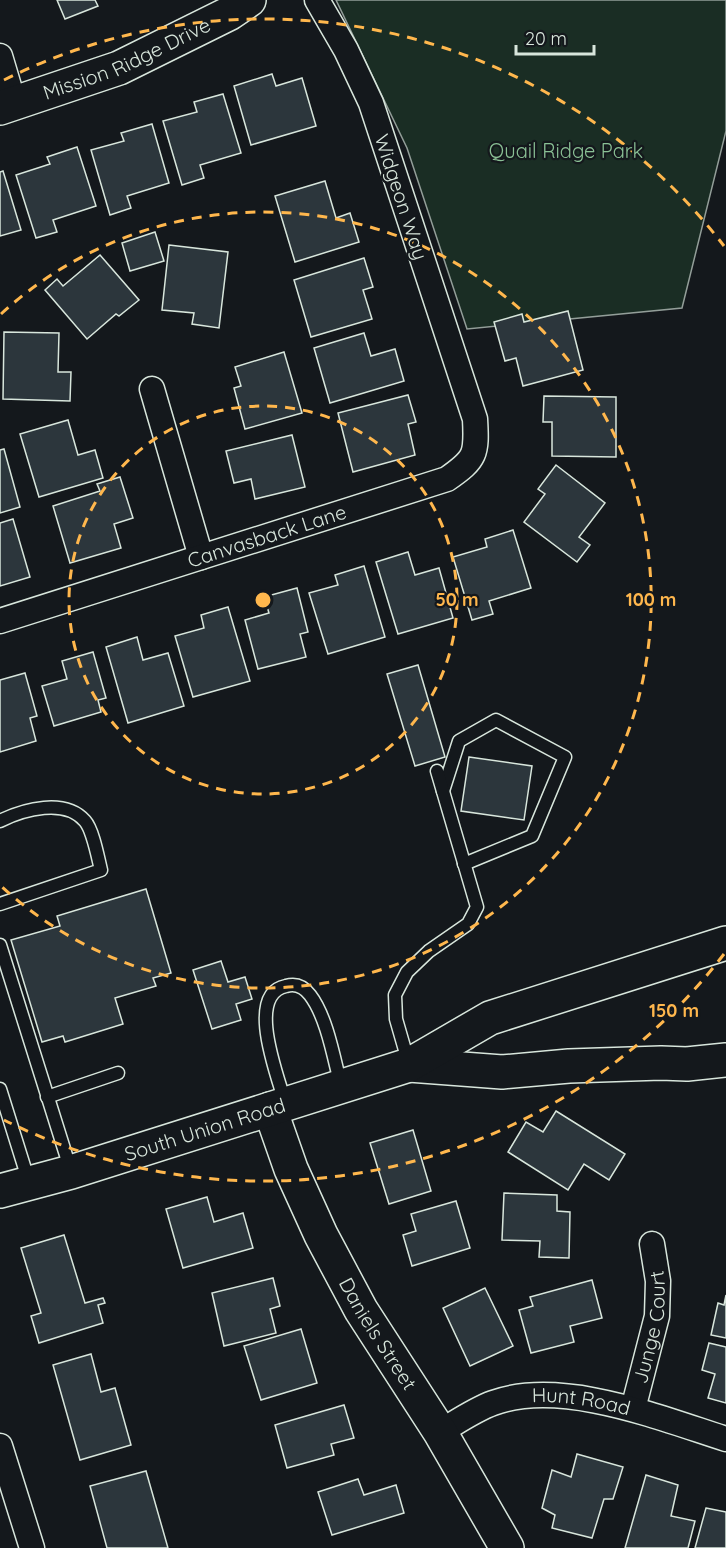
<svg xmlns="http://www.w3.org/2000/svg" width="726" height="1548" viewBox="0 0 726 1548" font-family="Quicksand,sans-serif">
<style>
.green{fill:#1a2d24;stroke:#939e99;stroke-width:1.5}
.building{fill:#2c363c;stroke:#d8e6dc;stroke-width:1.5}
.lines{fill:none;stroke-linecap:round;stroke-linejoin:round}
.lane-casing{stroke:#d8e6dc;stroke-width:15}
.street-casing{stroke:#d8e6dc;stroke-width:27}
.secondary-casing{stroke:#d8e6dc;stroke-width:36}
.lane{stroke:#14181c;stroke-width:12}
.street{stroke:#14181c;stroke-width:24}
.secondary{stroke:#14181c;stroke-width:33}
.ring{fill:none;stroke:#ffb74d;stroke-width:3;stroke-dasharray:10 8}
.labels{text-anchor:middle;stroke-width:4.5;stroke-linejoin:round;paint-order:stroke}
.street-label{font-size:20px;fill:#d8e6dc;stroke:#14181c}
.park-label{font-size:20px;fill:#8ac095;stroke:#14181c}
.centre{fill:#ffb74d;stroke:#14181c;stroke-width:3}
.ring-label{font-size:18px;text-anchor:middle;font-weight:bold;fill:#ffb74d;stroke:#14181c;stroke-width:4.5;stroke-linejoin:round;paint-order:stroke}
</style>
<rect width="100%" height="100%" fill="#14181c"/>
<!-- green -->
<path class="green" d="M336 0H726V131L682 308 467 329 407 148Z"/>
<!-- building -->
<g class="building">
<path d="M57 0H95L98 6 65 19Z"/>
<path d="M272 74 276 86 302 78 316 126 251 145 234 86Z"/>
<path d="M223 94 241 153 200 165 204 178 182 185 163 121 197 112 194 102Z"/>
<path d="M152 124 169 183 127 196 131 208 110 215 91 150 124 141 121 133Z"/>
<path d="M77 147 96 206 53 220 57 232 36 238 16 175 50 164 47 157Z"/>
<path d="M3 171 21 230 0 236V172Z"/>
<path d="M325 181 336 218 350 213 359 242 295 262 275 196Z"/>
<path d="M155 232 164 261 130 271 122 243Z"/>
<path d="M169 245 228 252 219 328 192 324 194 313 162 310Z"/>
<path d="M100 255 139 300 119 316 116 314 87 339 45 290 57 279 63 286Z"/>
<path d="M364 258 373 287 363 290 372 319 311 337 294 280Z"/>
<path d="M568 311 583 370 523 386 516 358 505 361 494 322 522 314 524 322Z"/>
<path d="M4 332 59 333 58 372H71L70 401 3 399Z"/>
<path d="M364 333 371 356 395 349 404 381 330 403 314 348Z"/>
<path d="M284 352 302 413 245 429 234 388 241 386 235 367Z"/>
<path d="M408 395 416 422 408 424 415 455 353 472 338 413Z"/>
<path d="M544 396 616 397V457L552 456V422H543Z"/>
<path d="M68 420 78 455 95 450 103 478 39 497 20 434Z"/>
<path d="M292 435 305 487 255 499 251 479 234 483 226 451Z"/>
<path d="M4 449 20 507 0 513V450Z"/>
<path d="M556 465 605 503 579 537 590 545 577 562 524 522 545 494 538 489Z"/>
<path d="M120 477 133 518 114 524 121 548 70 563 53 506 100 491 97 484Z"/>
<path d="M13 519 30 577 0 586V523Z"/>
<path d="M513 530 531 588 489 601 493 614 472 620 453 557 487 547 485 539Z"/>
<path d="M408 552 415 575 439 568 453 618 398 634 376 562Z"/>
<path d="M364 566 385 637 328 654 309 593 338 585 335 575Z"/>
<path d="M297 588 308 632 300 634 306 657 258 669 245 620 269 613 264 597Z"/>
<path d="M228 607 250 681 193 697 175 636 204 628 201 615Z"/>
<path d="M137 637 143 660 168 653 184 706 128 723 106 647Z"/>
<path d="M93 652 106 698 98 700 101 712 54 726 42 686 67 679 62 661Z"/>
<path d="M418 665 445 757 415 766 387 674Z"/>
<path d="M25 673 37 716 30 718 36 741 0 752V680Z"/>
<path d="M469 757 532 766 524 820 461 811Z"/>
<path d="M146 889 171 973 153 978 156 986 115 998 123 1024 65 1042 63 1036 42 1042 11 940 60 926 57 916Z"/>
<path d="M221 961 228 982 245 977 252 999 236 1004 241 1020 212 1029 193 970Z"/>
<path d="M556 1111 625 1154 609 1180 584 1164 568 1190 508 1152 526 1122 543 1132Z"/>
<path d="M413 1130 431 1191 389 1204 370 1143Z"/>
<path d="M504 1193 557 1195V1211L570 1212 569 1258 539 1257 540 1241 502 1240Z"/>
<path d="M207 1197 214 1222 243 1213 253 1248 183 1268 166 1209Z"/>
<path d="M456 1201 470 1248 412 1266 403 1235 416 1231 411 1214Z"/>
<path d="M64 1235 85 1303 103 1298 105 1303 98 1305 103 1323 39 1343 31 1316 41 1313 21 1248Z"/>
<path d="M273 1278 280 1306 270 1309 276 1333 224 1346 212 1293Z"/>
<path d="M592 1280 602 1318 570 1326 574 1342 531 1353 519 1310 533 1306 530 1297Z"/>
<path d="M485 1288 513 1346 470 1366 443 1308Z"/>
<path d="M726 1295V1338L711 1335 718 1303 724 1305Z"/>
<path d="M301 1329 317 1383 261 1400 244 1346Z"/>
<path d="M709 1343 726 1347V1403L708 1398 715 1374 702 1370Z"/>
<path d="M91 1354 101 1392 115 1388 131 1445 80 1460 53 1365Z"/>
<path d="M344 1405 354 1438 331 1444 334 1455 287 1468 275 1425Z"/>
<path d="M577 1454 623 1467 613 1499H604L592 1538 552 1528 555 1515 542 1508 552 1470 571 1477Z"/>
<path d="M146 1471 168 1548H107L90 1486Z"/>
<path d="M646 1475 678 1485 671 1516 695 1521 688 1548H625Z"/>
<path d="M358 1479 364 1495 396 1485 404 1513 332 1535 318 1492Z"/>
<path d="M706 1508 726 1512V1548H695Z"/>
</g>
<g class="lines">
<!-- lane casing -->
<g class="lane-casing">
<g id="lane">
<path d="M443 791 459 741 496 720 565 757 532 836 464 864"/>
<path d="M0 821C24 809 65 798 85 821 93 830 98 858 101 870L0 904"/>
<path d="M0 945 71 1171"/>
<path d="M409 1064 396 1019 395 995 407 972 429 951 468 924 477 907 437 771"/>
<path d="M0 1089 29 1182"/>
<path d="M47 1097 118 1073"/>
<path d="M285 1102C278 1077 245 994 286 986 296 983 304 987 310 995 327 1017 334 1059 341 1086"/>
</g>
</g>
<!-- street casing -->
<g class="street-casing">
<g id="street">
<path d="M0 56 14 103"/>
<path d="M152 389 201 557"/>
<path id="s1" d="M0 621 447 479C476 459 477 454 475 419L371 103 346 50 317 0"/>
<path id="s2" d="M633 1409 657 1316 658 1281 652 1244"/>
<path id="s3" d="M440 1432C457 1422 474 1410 493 1403 561 1378 660 1418 726 1439"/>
<path d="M0 1446 32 1548"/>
</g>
</g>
<!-- secondary casing -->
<g class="secondary-casing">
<g id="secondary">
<path id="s4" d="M0 108 119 68 230 13 249 0"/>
<path d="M409 1065 502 1072 569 1066 661 1063 687 1064 726 1060"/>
<path id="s5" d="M270 1109 291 1169 321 1235 361 1310 440 1432 507 1548"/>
<path id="s6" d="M0 1191 71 1172 409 1065 490 1018 726 943"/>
</g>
</g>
<!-- lane -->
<use href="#lane" class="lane"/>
<!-- street -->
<use href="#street" class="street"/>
<!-- secondary -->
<use href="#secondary" class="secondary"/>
</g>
<!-- distance rings -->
<g class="ring">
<circle cx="263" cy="600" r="194"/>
<path d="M1 314A388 388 0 1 1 1 886"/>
<path d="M724 954A581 581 0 0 1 4 1120M4 80A581 581 0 0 1 724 246"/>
</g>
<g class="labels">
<!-- street labels -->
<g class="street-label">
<text dy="7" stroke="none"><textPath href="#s4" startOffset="136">Mission Ridge Drive</textPath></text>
<text transform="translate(401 197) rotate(72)" y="7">Widgeon Way</text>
<text dy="7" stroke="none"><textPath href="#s1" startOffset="280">Canvasback Lane</textPath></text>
<text dy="7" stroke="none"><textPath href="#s6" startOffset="214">South Union Road</textPath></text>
<text dy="7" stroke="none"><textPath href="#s2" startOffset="84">Junge Court</textPath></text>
<text dy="7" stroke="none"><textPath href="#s5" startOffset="250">Daniels Street</textPath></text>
<text dy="7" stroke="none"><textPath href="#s3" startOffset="150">Hunt Road</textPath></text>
</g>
<!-- park labels -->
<g class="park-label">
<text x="566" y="158">Quail Ridge Park</text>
</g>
</g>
<circle cx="263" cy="600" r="9" class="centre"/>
<g class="ring-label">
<text x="457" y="606">50 m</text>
<text x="651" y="606">100 m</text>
<text x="674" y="1017">150 m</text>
</g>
<!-- scale -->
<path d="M516 45v9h78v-9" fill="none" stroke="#d8e6dc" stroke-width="3"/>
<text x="525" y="45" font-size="18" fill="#d8e6dc" stroke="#14181c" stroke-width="4.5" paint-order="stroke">20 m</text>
</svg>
